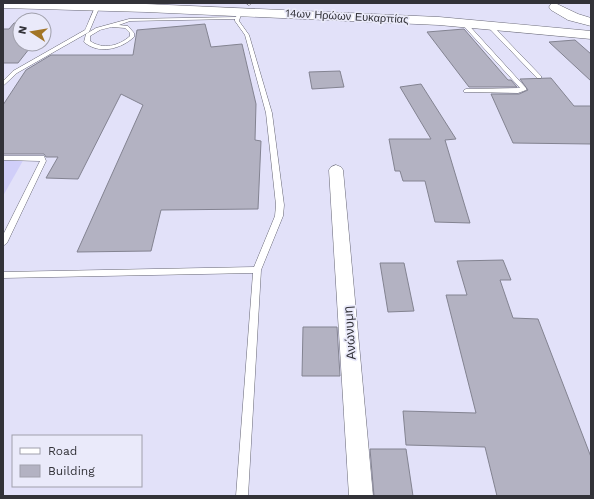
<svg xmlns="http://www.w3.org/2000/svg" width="594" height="499" viewBox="0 0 594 499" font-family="'Work Sans',sans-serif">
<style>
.built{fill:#e2e1f9;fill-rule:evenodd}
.green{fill:#d0cef9}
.building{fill:#b3b2c2;stroke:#838391}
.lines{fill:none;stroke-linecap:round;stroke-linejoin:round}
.service-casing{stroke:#676775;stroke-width:1}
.minor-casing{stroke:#676775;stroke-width:1}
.secondary-casing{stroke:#676775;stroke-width:1}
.service{fill:#fff;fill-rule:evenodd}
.minor{fill:#fff;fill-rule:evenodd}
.secondary{fill:#fff;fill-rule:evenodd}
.labels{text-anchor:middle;stroke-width:3.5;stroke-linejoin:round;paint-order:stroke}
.far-street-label{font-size:11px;fill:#323238;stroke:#eaeafa}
.street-label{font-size:13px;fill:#323238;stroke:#eaeafa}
</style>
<rect width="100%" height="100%" fill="#eaeafa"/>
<!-- built -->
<path class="built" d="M3 3H591V496H3ZM20 20H44V44H20ZM13 436H141V486H13Z"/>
<!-- green -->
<path class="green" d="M3 157H25L3 196Z"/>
<!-- building -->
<g class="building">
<path d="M14 23H20V44H33L18 63H3V29H9Z"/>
<path d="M205 24 211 47 242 44 256 104 255 140 261 141 258 209 161 210 151 251 77 252 143 105 121 94 78 179 46 178 58 157H46L44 154H3V105L26 70 51 55H133L137 30Z"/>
<path d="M464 29 508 80H511L517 87H469L427 32Z"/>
<path d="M575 40 591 54V81L549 42Z"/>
<path d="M340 71 344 87 312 89 309 72Z"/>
<path d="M551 78 574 106H591V144L513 143 491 94H519L528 90 520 79Z"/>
<path d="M421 84 456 139 445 140 470 223 435 222 425 181H403L400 171H395L389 139H431L400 87Z"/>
<path d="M503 260 511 280H500L513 318 538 319 591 457V496H497L485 447 406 445 403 411 476 413 446 295H467L457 261Z"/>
<path d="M380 263H404L414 311 388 312Z"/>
<path d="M303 327H337L340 376H302Z"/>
<path d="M370 449H406L413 496H374Z"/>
</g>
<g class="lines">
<!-- service casing -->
<g class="service-casing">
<g id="service">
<path d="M246 3H251V4L249 5Z"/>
<path d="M96 5 100 6 89 32 17 73 3 86V81L13 71 85 30Z"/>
<path d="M238 10 242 11 239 21 249 35 272 113 284 205 283 216 261 270 248 496H236L253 273 3 278V272L254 267 275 216 276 205 266 113 245 35 235 21V19L130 21 119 25 128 26 134 33V37C121 49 99 55 84 42L86 34 96 28 129 19 236 17ZM112 27 125 28 130 33V36C119 46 103 50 90 41V36L100 30Z"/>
<path d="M461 21H465L526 88V90L518 93 464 92V90L466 89 520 88 461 23Z"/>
<path d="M486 23H490L541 76V78H537L486 25Z"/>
<path d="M3 156H44L46 161 7 243 3 246V235L40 161 3 160Z"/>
</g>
</g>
<!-- minor casing -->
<g class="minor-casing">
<path id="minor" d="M336 165 341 167 343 170 373 496H349L329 170 331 167Z"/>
</g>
<!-- secondary casing -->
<g class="secondary-casing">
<g id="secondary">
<path d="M3 3 146 4 439 17 591 31V39L439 25 146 12 3 8Z"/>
<path d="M555 3 578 14 591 18V26L568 20 551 10 549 7 551 4Z"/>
</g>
</g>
<!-- service -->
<use href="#service" class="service"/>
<!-- minor -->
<use href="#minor" class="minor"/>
<!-- secondary -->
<use href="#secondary" class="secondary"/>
</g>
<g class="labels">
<!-- far-street labels -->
<g class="far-street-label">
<text transform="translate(347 16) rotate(3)" y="4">14ων Ηρώων Ευκαρπίας</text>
</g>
<!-- street labels -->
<g class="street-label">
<text transform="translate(349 333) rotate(-94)" y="5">Ανώνυμη</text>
</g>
</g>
<!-- border -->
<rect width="594" height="499" fill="none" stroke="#323238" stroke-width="8"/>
<!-- legend -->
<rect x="12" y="435" width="130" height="52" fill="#eaeafa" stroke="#a0a0ac"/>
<rect x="20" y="448" width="20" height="6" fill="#ffffff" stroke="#a0a0ac"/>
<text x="48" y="455" font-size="12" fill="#323238">Road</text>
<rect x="20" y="465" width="20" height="12" fill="#b3b2c2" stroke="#a0a0ac"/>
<text x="48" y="475" font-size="12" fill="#323238">Building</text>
<!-- north arrow -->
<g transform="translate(32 32) rotate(282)"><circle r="19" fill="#eaeafa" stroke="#a0a0ac"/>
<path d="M0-3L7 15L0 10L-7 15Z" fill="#a27526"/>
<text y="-6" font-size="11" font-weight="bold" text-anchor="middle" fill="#323238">N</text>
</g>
</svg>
